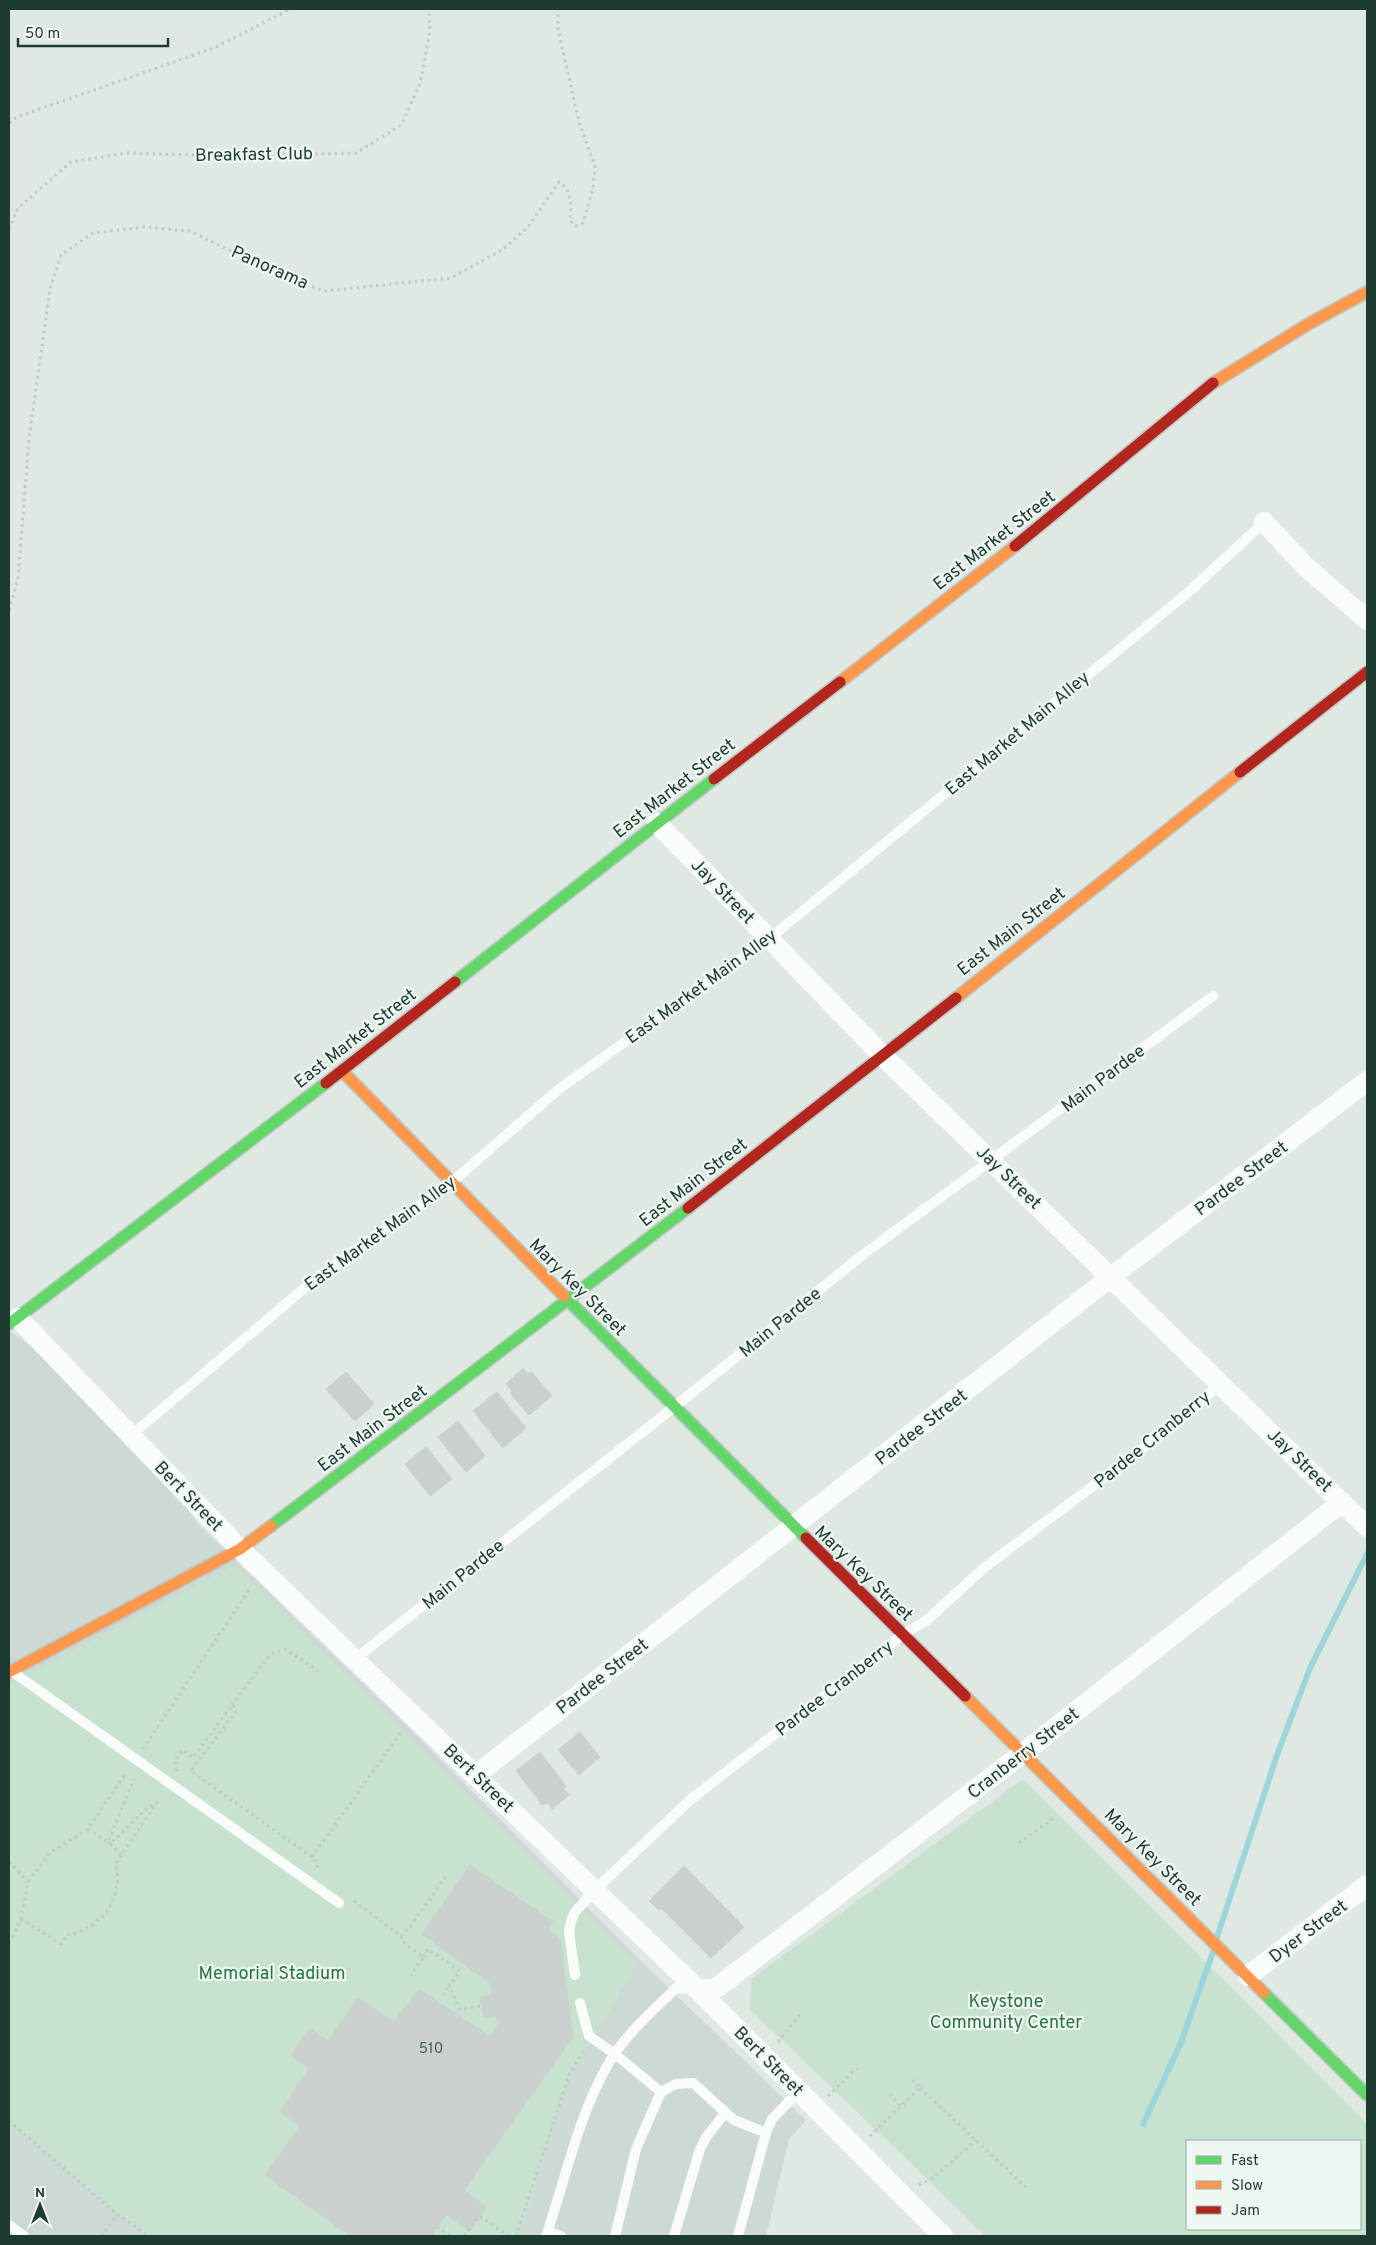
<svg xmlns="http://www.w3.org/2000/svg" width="1376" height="2245" viewBox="0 0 1376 2245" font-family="Overpass,sans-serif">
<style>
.built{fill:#cdd9d4}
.green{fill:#c7e2ce;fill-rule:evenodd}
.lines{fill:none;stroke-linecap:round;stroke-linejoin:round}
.stream{stroke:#9cd6da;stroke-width:6}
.building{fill:#c9d0cd;stroke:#c9d1cd}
.fast-casing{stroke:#bcc7c2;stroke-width:14}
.slow-casing{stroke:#bcc7c2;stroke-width:14}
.jam-casing{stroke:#bcc7c2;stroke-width:14}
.path{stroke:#bec8c5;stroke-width:3;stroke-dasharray:2.5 4;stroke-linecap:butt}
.lane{stroke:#fafcfb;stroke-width:10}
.street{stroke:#fafcfb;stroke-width:20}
.fast{stroke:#63d668;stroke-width:11}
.slow{stroke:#ff974d;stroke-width:11}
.jam{stroke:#b3261e;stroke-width:11}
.labels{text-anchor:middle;stroke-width:4.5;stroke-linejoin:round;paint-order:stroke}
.number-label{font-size:15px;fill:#4a6159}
.street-label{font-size:18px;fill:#1e3b31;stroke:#eef7f2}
.park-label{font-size:18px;fill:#25753f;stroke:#eef7f2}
</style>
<rect width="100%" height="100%" fill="#e0e8e4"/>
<!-- built -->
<path class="built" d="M11 1332 37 1350 190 1512 197 1523 406 1725 650 1970 806 2120 789 2139 766 2236H9V1334Z"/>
<!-- green -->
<g class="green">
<path d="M235 1565 637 1964 576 2068 569 2075 532 2199 517 2236H149L118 2215 9 2121V1685Z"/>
<path d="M1023 1779 1367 2124V2236H986L750 2009 751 1979ZM1360 2141V2229H1187V2141Z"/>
</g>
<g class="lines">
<!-- stream -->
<g class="stream">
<path d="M1217 1937 1277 1755 1310 1668 1367 1554"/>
<path d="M1143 2124 1180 2045 1213 1952"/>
</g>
</g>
<!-- building -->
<g class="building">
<path d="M523 1368 528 1374 531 1371 552 1396 529 1415 510 1393 512 1391 506 1384Z"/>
<path d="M346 1372 374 1404 355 1421 326 1389Z"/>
<path d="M497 1392 526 1428 503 1448 473 1411Z"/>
<path d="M458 1421 485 1456 466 1472 438 1437Z"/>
<path d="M426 1447 452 1479 430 1496 405 1464Z"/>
<path d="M580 1732 600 1757 579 1775 558 1750Z"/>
<path d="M540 1752 566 1786 563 1788 569 1795 552 1809 548 1803 542 1805 516 1771Z"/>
<path d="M470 1865 553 1922 548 1930 560 1939 573 2037 464 2190 487 2207 469 2230 446 2215 431 2236H351L265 2175 300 2126 280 2112 309 2068 291 2055 310 2028 328 2041 358 1998 394 2022 419 1989 491 2037 498 2024 496 2015 484 2017 480 1997 492 1995 490 1983 422 1934Z"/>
<path d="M684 1866 744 1927 711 1958 661 1908 659 1910 649 1901Z"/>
</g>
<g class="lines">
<!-- fast casing -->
<g class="fast-casing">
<g id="fast">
<path d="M455 982 714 779"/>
<path d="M564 1296 806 1538"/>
<path d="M9 1324 326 1083"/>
<path d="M271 1526 688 1208"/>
<path d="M1264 1993 1367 2095"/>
</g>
</g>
<!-- slow casing -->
<g class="slow-casing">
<g id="slow">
<path d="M1213 383 1310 323 1367 292"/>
<path d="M840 682 1015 546"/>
<path d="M956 998 1240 772"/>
<path d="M342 1071 564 1296"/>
<path d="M9 1672 240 1549 271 1526"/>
<path d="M965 1696 1264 1993"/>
</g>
</g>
<!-- jam casing -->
<g class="jam-casing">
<g id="jam">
<path d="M1015 546 1213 383"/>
<path d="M1240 772 1367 672"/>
<path d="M714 779 840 682"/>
<path d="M326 1083 455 982"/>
<path d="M688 1208 956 998"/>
<path d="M806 1538 965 1696"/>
</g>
</g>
<!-- path -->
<g class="path">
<path d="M9 123 17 117 214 48 290 9"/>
<path d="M9 229 18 208 71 162 126 153 231 156 356 153 401 125 420 84 430 31 429 9"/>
<path d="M9 610 18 579 29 439 50 289 61 255 93 233 144 227 190 231 276 273 324 291 451 278 502 250 528 227 559 182C573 191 571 205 570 221L576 226 583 223 593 189 595 166 579 122 558 29V9"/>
<path d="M232 1705 271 1654 285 1649 318 1671"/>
<path d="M143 1749 251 1587"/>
<path d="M177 1771 175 1760 183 1750 193 1758 232 1705 237 1710 191 1771 312 1857 317 1864 318 1871"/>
<path d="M88 1829 108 1842 134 1779"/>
<path d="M108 1842 110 1844 147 1808 156 1803"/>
<path d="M1019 1843 1055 1817"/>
<path d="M110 1844 123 1855"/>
<path d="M312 1857 402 1731"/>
<path d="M9 1862 28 1882"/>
<path d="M354 1901 401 1936 405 1944 423 1957 411 1976"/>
<path d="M21 1919 61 1944 67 1935C103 1928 123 1899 116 1863L158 1801"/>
<path d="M401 1936 413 1923 447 1874"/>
<path d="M9 1943 21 1919 28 1882 51 1852 88 1829 126 1773"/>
<path d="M423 1957 428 1949 460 1971 449 1986 459 2009 481 2006"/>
<path d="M443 1995 449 1986"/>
<path d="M778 2042 801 2013"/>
<path d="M920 2088 1029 2190"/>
<path d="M890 2094 900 2106"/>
<path d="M828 2096 857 2068"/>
<path d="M9 2121 118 2215"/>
<path d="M870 2136 920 2088 913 2080"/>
<path d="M919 2185 933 2178 976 2140"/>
<path d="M437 2227 451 2236"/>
<path d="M101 2236 118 2215 149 2236"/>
<path d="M464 2236 480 2216 508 2236"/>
<path d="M516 2236 569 2075 584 2050"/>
</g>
<!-- lane -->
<g class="lane">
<path d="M129 1437 321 1274 451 1183 559 1089 769 939 1191 590 1264 522"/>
<path d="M355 1659 673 1408 860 1257 1213 996"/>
<path d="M14 1673 339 1903"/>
<path d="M575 1975 569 1932 571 1921 575 1912 595 1890 690 1800 902 1635 926 1621 985 1567 1173 1426 1221 1383"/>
<path d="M580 2003 589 2036 615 2054 661 2092 676 2084 693 2083 734 2120 766 2133"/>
<path d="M9 2225 24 2236"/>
<path d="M548 2232 561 2236"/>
<path d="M546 2236C566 2178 578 2115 610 2061 627 2033 653 2011 676 1988L694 1989"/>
<path d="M615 2236 636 2149 661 2092"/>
<path d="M674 2236 700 2149 707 2136 725 2113"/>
<path d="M738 2236 766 2133 772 2119 799 2091"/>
</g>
<!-- street -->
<g class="street">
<path d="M1264 522 1305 566 1367 620"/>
<path d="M657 823 883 1056 1367 1527"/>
<path d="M18 1318 240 1549 697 1989 943 2236"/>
<path d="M476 1775 1112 1276 1367 1081"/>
<path d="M1248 1976 1367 1885"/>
<path d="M697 1989H715L1023 1753 1342 1502"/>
</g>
<!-- fast -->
<use href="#fast" class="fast"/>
<!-- slow -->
<use href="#slow" class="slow"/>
<!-- jam -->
<use href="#jam" class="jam"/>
</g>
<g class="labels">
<!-- number labels -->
<g class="number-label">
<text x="431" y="2053">510</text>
</g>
<!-- street labels -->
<g class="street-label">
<text transform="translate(254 154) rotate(-1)" y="6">Breakfast Club</text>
<text transform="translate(270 267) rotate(24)" y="6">Panorama</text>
<text transform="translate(994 540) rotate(-38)" y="6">East Market Street</text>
<text transform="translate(1017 733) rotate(-40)" y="6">East Market Main Alley</text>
<text transform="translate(674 788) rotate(-38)" y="6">East Market Street</text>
<text transform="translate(723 891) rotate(46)" y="6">Jay Street</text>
<text transform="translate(1011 931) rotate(-38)" y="6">East Main Street</text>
<text transform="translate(701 986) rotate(-36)" y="6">East Market Main Alley</text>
<text transform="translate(355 1038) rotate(-38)" y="6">East Market Street</text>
<text transform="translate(1103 1078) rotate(-37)" y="6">Main Pardee</text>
<text transform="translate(1009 1177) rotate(44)" y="6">Jay Street</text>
<text transform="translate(1241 1178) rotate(-37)" y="6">Pardee Street</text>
<text transform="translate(693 1182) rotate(-38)" y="6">East Main Street</text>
<text transform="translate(380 1233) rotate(-36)" y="6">East Market Main Alley</text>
<text transform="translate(578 1287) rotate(45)" y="6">Mary Key Street</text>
<text transform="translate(780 1322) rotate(-39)" y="6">Main Pardee</text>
<text transform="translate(921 1427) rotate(-38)" y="6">Pardee Street</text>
<text transform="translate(372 1428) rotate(-37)" y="6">East Main Street</text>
<text transform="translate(1152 1439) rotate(-39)" y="6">Pardee Cranberry</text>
<text transform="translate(1300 1460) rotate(44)" y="6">Jay Street</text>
<text transform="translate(189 1496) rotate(46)" y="6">Bert Street</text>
<text transform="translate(864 1573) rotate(44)" y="6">Mary Key Street</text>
<text transform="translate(463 1574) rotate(-39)" y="6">Main Pardee</text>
<text transform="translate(602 1676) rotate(-38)" y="6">Pardee Street</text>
<text transform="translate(834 1688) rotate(-38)" y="6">Pardee Cranberry</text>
<text transform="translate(1023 1753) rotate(-38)" y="6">Cranberry Street</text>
<text transform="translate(479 1778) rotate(44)" y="6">Bert Street</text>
<text transform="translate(1153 1857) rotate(45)" y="6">Mary Key Street</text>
<text transform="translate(1308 1931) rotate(-37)" y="6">Dyer Street</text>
<text transform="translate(769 2061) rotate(45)" y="6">Bert Street</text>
</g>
<!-- park labels -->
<g class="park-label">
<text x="272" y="1979">Memorial Stadium</text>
<text x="1006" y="2007">Keystone<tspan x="1006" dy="21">Community Center</tspan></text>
</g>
</g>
<!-- border -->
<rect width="1376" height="2245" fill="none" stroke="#1e3b31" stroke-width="20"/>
<!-- legend -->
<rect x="1186" y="2140" width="175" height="90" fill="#eef7f2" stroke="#9baca5"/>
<rect x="1196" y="2156" width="25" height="8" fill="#63d668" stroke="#9baca5"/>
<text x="1231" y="2165" font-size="15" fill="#1e3b31">Fast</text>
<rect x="1196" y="2181" width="25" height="8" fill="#ff974d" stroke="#9baca5"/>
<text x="1231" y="2190" font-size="15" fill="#1e3b31">Slow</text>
<rect x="1196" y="2206" width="25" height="8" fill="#b3261e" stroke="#9baca5"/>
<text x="1231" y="2215" font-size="15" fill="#1e3b31">Jam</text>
<!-- north arrow -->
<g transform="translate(40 2205)" stroke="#eef7f2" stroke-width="4" paint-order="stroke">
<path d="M0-4L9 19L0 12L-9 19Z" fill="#1e3b31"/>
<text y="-8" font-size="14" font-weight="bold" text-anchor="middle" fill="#1e3b31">N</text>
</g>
<!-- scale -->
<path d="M18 38v8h150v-8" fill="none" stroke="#1e3b31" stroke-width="2.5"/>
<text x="25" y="38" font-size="15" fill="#1e3b31" stroke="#eef7f2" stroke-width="4" paint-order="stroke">50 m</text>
</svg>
